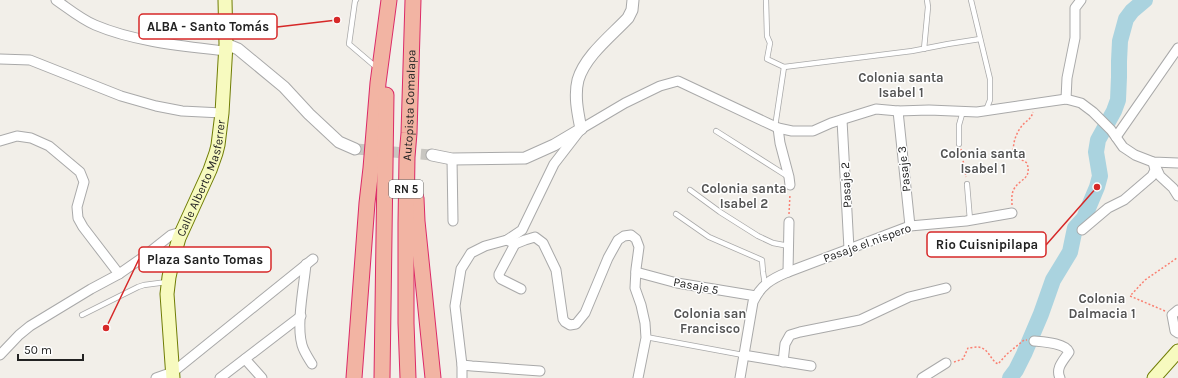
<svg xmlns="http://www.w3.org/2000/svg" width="1178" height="378" viewBox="0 0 1178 378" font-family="Karla,sans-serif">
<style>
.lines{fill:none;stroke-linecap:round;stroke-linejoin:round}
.river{stroke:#aad3df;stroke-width:16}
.tertiary-tunnel{stroke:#c8c6c1;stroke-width:11;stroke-dasharray:11 5.5;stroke-linecap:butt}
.service-casing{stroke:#a9a9a9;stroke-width:6}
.minor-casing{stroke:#a9a9a9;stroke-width:11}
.tertiary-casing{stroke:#a9a9a9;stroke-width:13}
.secondary-casing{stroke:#707d05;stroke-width:15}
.trunk-casing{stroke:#dc2a67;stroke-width:17}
.path{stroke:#fa8072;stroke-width:1.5;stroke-dasharray:2 2;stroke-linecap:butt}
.service{stroke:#fff;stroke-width:4.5}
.minor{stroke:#fff;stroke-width:9}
.tertiary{stroke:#fff;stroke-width:11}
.secondary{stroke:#f7fabf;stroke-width:13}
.trunk{stroke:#f2b4a3;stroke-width:15}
.labels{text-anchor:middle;stroke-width:3;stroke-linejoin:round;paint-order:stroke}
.shield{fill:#fff;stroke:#646464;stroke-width:1}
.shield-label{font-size:11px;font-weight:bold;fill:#222}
.street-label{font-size:12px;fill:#222;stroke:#fff}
.neighbourhood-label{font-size:13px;font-weight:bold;fill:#555;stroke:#fff}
.leader{fill:none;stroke:#d62828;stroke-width:1.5}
.callout-dot{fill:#d62828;stroke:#fff;stroke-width:1.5}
.callout{fill:#fff;stroke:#d62828;stroke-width:1.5}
.callout-label{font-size:13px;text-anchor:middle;font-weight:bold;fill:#222}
</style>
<rect width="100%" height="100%" fill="#f2efe9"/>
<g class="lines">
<!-- river -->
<path class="river" d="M1010 378 1016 370 1024 354 1041 314 1053 280 1070 252 1075 228 1084 218 1097 187 1100 176 1096 152 1098 140 1114 111 1118 100 1119 77V61L1120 41 1126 19 1132 11 1145 0"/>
<!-- tertiary-tunnel -->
<path class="tertiary-tunnel" d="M355 149 432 155"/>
<!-- service casing -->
<g class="service-casing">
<g id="service">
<path d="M356 0 355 1 349 44 376 67"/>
<path d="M766 0 767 36 770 43 767 59 784 67 912 51 948 44 980 39"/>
<path d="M971 0 990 79V100L986 110"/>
<path d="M924 49 928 7 927 0"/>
<path d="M775 127 784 67"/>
<path d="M716 131 787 176"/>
<path d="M959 144V125L963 111"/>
<path d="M967 184 970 220"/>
<path d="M690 190 720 212 758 236 773 243 789 246"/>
<path d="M676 214 709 237 762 260 763 272 765 285"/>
<path d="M82 315 138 287 144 285 167 282"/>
<path d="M646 337 743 355"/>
</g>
</g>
<!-- minor casing -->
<g class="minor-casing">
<g id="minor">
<path d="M56 0C69 9 81 19 95 25 135 42 183 46 225 51"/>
<path d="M0 59 30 60 121 96 156 106 182 111 222 113"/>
<path d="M1066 99 1067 78 1075 38V8L1081 0"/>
<path d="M898 111 910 226"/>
<path d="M842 120 849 249"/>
<path d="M778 128 780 143 789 177 790 185"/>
<path d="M1116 137 1178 48"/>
<path d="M0 141 17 136 31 138 49 146 80 172 84 182 77 207 78 218 83 227 119 274"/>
<path d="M452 159 453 221"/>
<path d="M1155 165 1160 176 1173 188 1178 196"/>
<path d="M1082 230 1108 208 1124 200 1152 176 1155 170 1153 162"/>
<path d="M507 240 515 244 525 240 535 237 543 243 556 270 563 319 565 322 570 325 576 324 585 313 608 258 618 240 624 236 631 235 636 239 639 247 636 269 635 288 641 305 645 323 646 338 638 378"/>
<path d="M515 244 499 274V276L501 279 521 289"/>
<path d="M306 264C304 286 296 324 302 345 304 352 309 359 312 364"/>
<path d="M636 272 677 283 756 296"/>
<path d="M788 272 789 222"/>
<path d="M1178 310 1172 315 1175 331 1178 333"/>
<path d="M1034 341C1044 342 1065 343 1069 352 1064 360 1055 368 1060 378"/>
<path d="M0 355 19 335 30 326 91 289 119 274 142 258 171 235 181 232"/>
<path d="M743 355 811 366"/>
<path d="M245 359 262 378"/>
<path d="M783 362 785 344 790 335 800 332 860 320 909 297 946 288"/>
<path d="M462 365 472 366 540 371"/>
<path d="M156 378 173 372 313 259"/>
<path d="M220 378 301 316"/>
<path d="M462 378V365L455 306 461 269 471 253 485 246 507 240 522 230 554 164 581 129 625 103 660 86 678 81 778 128 792 131H813L831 123 876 109 898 111 929 110 977 112 1066 99 1081 103 1093 112 1111 130 1123 147 1135 155 1153 162 1178 163"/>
<path d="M740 378 753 302C761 285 771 279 788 272L910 226 966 221 1012 213"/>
<path d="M922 378 946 363"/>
</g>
</g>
<!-- tertiary casing -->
<g class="tertiary-casing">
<g id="tertiary">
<path d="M226 44 238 49 284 87 309 114 339 142 355 149"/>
<path d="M432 155 452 159 525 158 554 145 581 129C578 114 574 96 578 80 585 56 611 36 628 18L632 10 633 0"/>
</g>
</g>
<!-- secondary casing -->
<g class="secondary-casing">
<g id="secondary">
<path id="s1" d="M173 378 167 294 169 277 173 259 179 238 210 170 216 153 218 145 222 113 226 44 225 0"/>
<path d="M1154 378 1178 351"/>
</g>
</g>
<!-- trunk casing -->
<g class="trunk-casing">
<g id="trunk">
<path d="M416 198 417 221 433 378"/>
<path d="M354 378 367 203 371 168 378 83 389 0"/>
<path d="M382 378 386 95"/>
<path id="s2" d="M408 378 406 323V223L407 157 409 133 413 0"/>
</g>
</g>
<!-- path -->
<g class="path">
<path d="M961 149 966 177"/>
<path d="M1012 205C1012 200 1011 194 1014 189 1020 178 1032 180 1027 163L1014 155C1012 146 1015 135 1021 127 1025 121 1031 120 1033 112"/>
<path d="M789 214 790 194"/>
<path d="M1165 311 1130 296 1145 280 1177 258"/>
<path d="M954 362 963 359 968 348C971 348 975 347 978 347 989 348 990 360 998 364L1007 354 1024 340H1027"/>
</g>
<!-- service -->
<use href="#service" class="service"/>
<!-- minor -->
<use href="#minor" class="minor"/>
<!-- tertiary -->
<use href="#tertiary" class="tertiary"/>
<!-- secondary -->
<use href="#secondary" class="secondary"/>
<!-- trunk -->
<use href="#trunk" class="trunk"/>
</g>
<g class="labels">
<!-- shield labels -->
<rect class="shield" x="389" y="180" width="34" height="18" rx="3"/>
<g class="shield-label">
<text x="406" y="193">RN 5</text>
</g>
<!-- street labels -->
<g class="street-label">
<text dy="4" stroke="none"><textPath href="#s2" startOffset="273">Autopista Comalapa</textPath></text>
<text transform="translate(904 169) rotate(-96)" y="4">Pasaje 3</text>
<text dy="4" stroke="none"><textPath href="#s1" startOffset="206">Calle Alberto Masferrer</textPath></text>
<text transform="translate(846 185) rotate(-93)" y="4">Pasaje 2</text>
<text transform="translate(867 243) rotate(-20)" y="4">Pasaje el nispero</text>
<text transform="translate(696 286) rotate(11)" y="4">Pasaje 5</text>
</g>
<!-- neighbourhood labels -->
<g class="neighbourhood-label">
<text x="901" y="82">Colonia santa<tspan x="901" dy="15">Isabel 1</tspan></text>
<text x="983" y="158">Colonia santa<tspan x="983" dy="15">Isabel 1</tspan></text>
<text x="744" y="193">Colonia santa<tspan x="744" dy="15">Isabel 2</tspan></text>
<text x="1102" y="303">Colonia<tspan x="1102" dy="15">Dalmacia 1</tspan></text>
<text x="710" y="318">Colonia san<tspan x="710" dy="15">Francisco</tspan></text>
</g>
</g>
<!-- callouts -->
<path class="leader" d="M337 20L277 27M1097 187L1046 245M106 328L139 259"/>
<g class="callout-dot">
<circle cx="337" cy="20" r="4"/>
<circle cx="1097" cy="187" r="4"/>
<circle cx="106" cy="328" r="4"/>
</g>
<g class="callout">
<rect x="139" y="14" width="138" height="25" rx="4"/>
<rect x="927" y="232" width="119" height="25" rx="4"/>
<rect x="139" y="247" width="132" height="25" rx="4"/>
</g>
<g class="callout-label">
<text x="208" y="31">ALBA - Santo Tomás</text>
<text x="987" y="249">Rio Cuisnipilapa</text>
<text x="205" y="264">Plaza Santo Tomas</text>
</g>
<!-- scale -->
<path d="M18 354v6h65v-6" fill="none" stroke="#222222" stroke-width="2"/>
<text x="24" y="354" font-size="12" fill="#222222" stroke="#ffffff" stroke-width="3" paint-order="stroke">50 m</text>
</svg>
